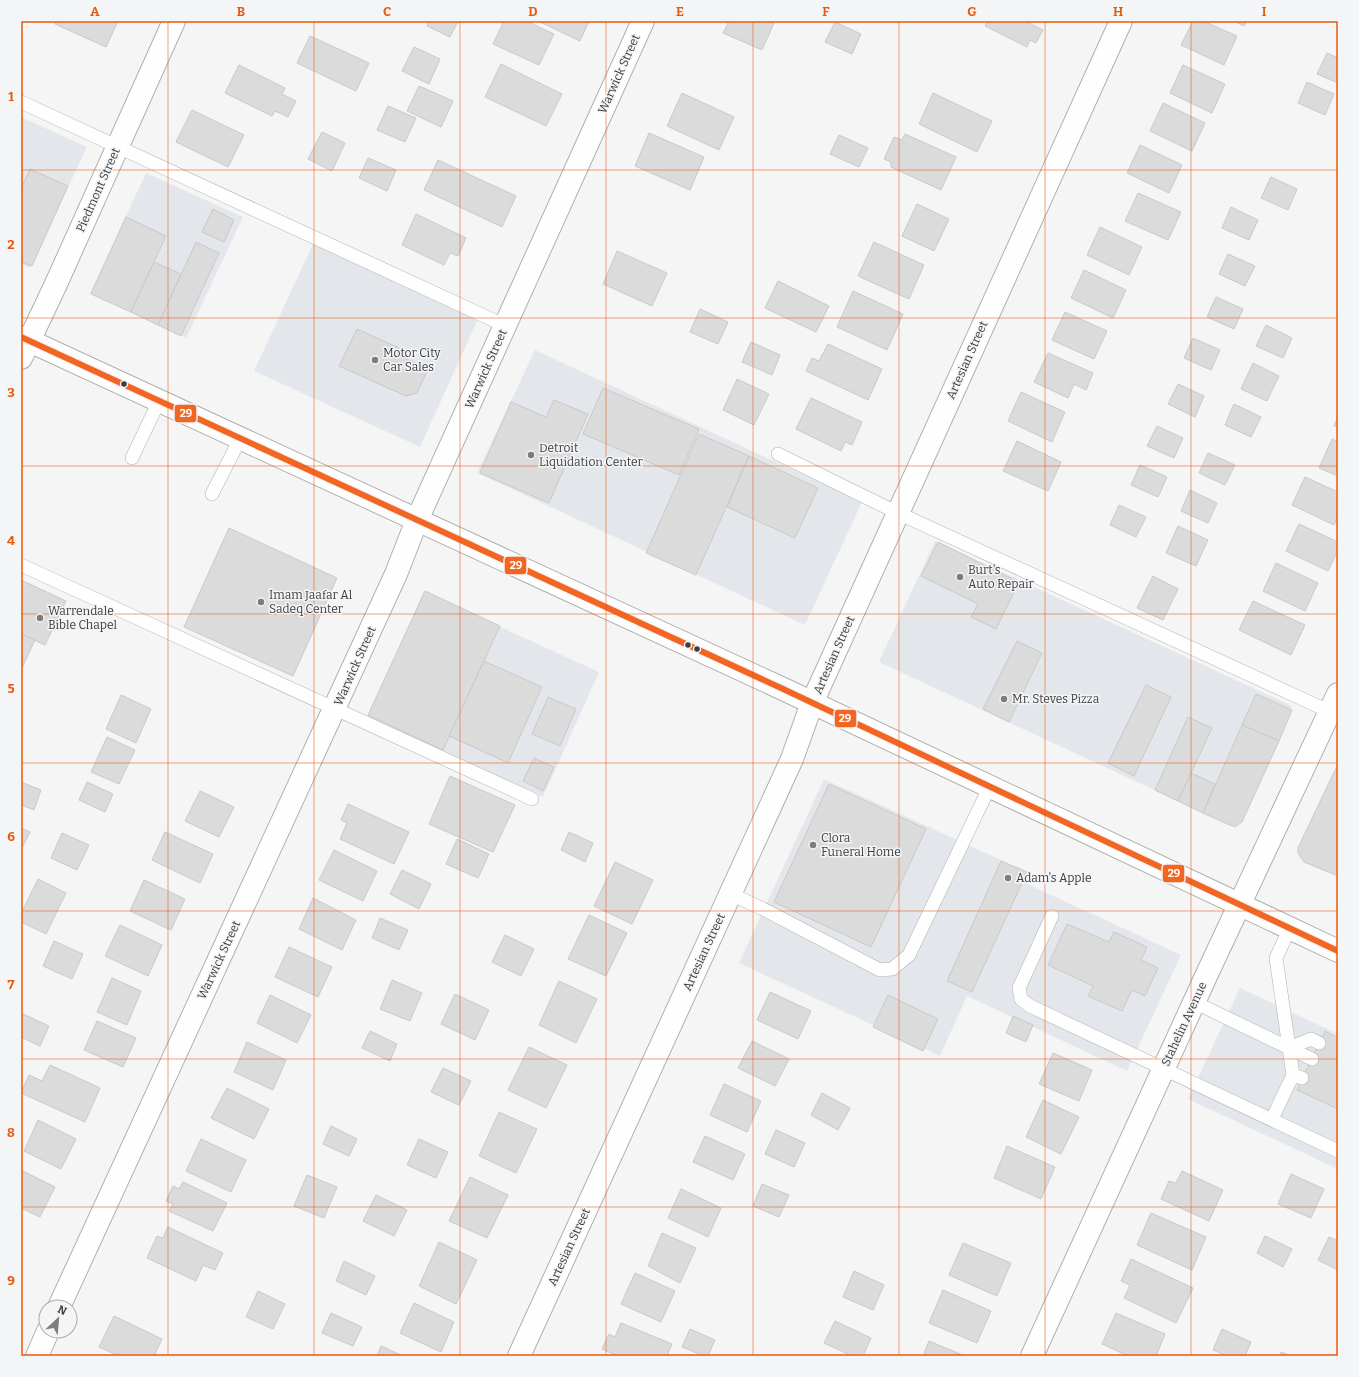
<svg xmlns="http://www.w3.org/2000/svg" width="1359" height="1377" viewBox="0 0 1359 1377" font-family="Bitter,serif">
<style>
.built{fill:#e3e7ec}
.building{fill:#dcdbdc;stroke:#cac9c9}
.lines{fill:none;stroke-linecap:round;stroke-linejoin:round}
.lane-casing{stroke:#b0b0b1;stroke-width:14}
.street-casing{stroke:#b0b0b1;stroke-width:24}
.secondary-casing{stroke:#b0b0b1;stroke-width:24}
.lane{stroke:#fefefe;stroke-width:13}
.street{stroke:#fefefe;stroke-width:22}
.secondary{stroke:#fefefe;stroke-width:22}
.bus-1-casing{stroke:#f4f5f7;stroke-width:9}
.bus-1{stroke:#f26522;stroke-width:6}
.grid{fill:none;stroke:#e8590c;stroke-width:1;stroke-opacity:0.55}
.poi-dot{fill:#7d7d7e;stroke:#f4f5f7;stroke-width:1.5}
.bus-dot{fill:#3c3d3e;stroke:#f4f5f7;stroke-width:1.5}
.labels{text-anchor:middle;stroke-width:3;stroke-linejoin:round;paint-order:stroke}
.street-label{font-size:12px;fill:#3c3d3e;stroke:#f4f5f7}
.poi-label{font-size:12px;fill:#3c3d3e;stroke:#f4f5f7;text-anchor:start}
.line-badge{stroke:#f4f5f7;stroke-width:1.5}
.badge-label{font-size:11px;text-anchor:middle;font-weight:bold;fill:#fff}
.neatline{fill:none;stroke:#e8590c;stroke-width:1.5}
.grid-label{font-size:13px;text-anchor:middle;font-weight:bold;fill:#e8590c}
</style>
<rect width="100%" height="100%" fill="#f5f5f6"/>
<!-- built -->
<g class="built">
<path d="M21 117 87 147 30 268 21 264Z"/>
<path d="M146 173 243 217 186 338 90 293Z"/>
<path d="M314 242 479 317 420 447 254 371Z"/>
<path d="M535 350 862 502 805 625 477 473Z"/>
<path d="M935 541 1292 706 1236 828 879 662Z"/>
<path d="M424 592 599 672 543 797 367 718Z"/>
<path d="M824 779 1025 871 1021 881 1181 955 1127 1071 967 996 940 1056 739 963Z"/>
<path d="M1240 988 1338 1034V1169L1188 1099Z"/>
</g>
<!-- building -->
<g class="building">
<path d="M57 21H118L106 47 55 24Z"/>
<path d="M429 21H458L450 37 427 26Z"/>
<path d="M504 21H526L554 34 539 65 493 44Z"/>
<path d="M538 21H589L580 41Z"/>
<path d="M729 21H775L762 50 723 33Z"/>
<path d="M987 21H1025L1043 30 1036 43 1030 40 1027 47 985 26Z"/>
<path d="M1193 21H1203L1237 36 1224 65 1181 45Z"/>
<path d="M1234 21H1247L1244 26Z"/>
<path d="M835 22 861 34 852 54 825 42Z"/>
<path d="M310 36 369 63 356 91 297 63Z"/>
<path d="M414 47 440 59 429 84 402 71Z"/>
<path d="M1327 53 1338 58V83L1317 74Z"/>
<path d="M501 64 562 94 546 126 485 97Z"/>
<path d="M239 65 285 88 282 94 296 101 288 117 275 111 272 116 225 93Z"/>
<path d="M1183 65 1225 84 1212 113 1170 93Z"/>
<path d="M1307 82 1334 94 1325 115 1298 103Z"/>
<path d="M419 86 453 101 441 127 407 111Z"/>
<path d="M682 93 734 117 719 150 667 126Z"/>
<path d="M933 93 992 121 977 152 919 124Z"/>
<path d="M1163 103 1205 123 1192 151 1150 131Z"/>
<path d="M388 106 416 118 405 142 377 130Z"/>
<path d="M192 110 244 135 228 167 176 142Z"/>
<path d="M322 132 345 143 332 171 308 159Z"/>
<path d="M649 133 704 157 690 190 635 166Z"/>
<path d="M905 134 956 157 941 190 891 167V162L884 159 894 137 902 140Z"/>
<path d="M839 135 868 148 859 167 830 154Z"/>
<path d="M1140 145 1182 165 1169 193 1127 173Z"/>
<path d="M368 158 396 170 387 191 359 178Z"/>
<path d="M438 160 516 196 502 227 424 190Z"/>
<path d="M30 169 68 186 32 266 21 262V189Z"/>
<path d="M1271 177 1297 189 1288 210 1261 198Z"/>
<path d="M1138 193 1181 212 1168 240 1125 221Z"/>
<path d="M917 204 949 219 934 251 902 236Z"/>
<path d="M1231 207 1258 220 1249 240 1222 228Z"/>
<path d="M213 209 234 220 224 242 202 232Z"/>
<path d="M416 214 466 238 458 256 450 253 444 265 402 245Z"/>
<path d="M126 217 166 236 131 312 91 294Z"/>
<path d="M1100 227 1142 247 1129 275 1087 255Z"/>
<path d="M196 242 219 253 181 336 158 325Z"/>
<path d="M874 242 924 265 909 299 858 276Z"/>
<path d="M617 251 667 273 652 306 603 284Z"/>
<path d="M1228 254 1255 266 1245 286 1219 274Z"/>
<path d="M154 262 181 274 158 325 131 312Z"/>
<path d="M1084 270 1126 290 1113 318 1071 298Z"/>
<path d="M778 281 829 306 816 332 765 308Z"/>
<path d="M853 291 903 314 887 350 837 327Z"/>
<path d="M1216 297 1243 309 1234 329 1207 317Z"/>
<path d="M700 309 728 322 718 344 690 332Z"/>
<path d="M1065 312 1107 331 1094 359 1052 340Z"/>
<path d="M1266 325 1292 338 1283 358 1256 346Z"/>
<path d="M357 329 399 348 396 354 428 369 417 393 406 396 339 366Z"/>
<path d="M1193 338 1220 350 1211 370 1184 358Z"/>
<path d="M751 342 780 355 772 375 742 362Z"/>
<path d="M828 344 882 369 868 400 806 371 812 358 819 361Z"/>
<path d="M1048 353 1093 373 1086 390 1074 384 1068 398 1034 382Z"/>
<path d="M1253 363 1279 376 1267 401 1241 389Z"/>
<path d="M737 379 769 394 754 425 723 410Z"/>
<path d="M1178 384 1204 396 1195 417 1168 404Z"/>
<path d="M603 388 699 429 679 475 583 434Z"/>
<path d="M1021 392 1065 412 1052 442 1008 421Z"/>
<path d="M811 398 862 422 852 445 845 442 841 451 796 429Z"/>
<path d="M554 400 588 414 549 503 480 473 511 402 546 417Z"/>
<path d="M1234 404 1261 417 1251 437 1225 425Z"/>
<path d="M1338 416V427L1334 426Z"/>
<path d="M1157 426 1183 438 1174 458 1147 446Z"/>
<path d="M699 434 749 456 696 575 646 553Z"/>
<path d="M1332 439 1338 442V476L1319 468Z"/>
<path d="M1017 441 1061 462 1048 491 1003 471Z"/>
<path d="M1208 453 1235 465 1225 485 1199 473Z"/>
<path d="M749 456 818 488 795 538 727 507Z"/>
<path d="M1140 465 1167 477 1158 497 1131 485Z"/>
<path d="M1305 477 1338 492V516L1334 525 1292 505Z"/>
<path d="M1190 490 1217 503 1208 523 1181 511Z"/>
<path d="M1119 505 1146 517 1136 537 1110 525Z"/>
<path d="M1299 524 1338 542V550L1328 571 1286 551Z"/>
<path d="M1178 526 1208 540 1196 566 1166 553Z"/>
<path d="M229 528 337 578 293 676 184 627Z"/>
<path d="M938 542 1019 582 996 629 971 617 978 604 921 576Z"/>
<path d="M1276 563 1318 583 1305 611 1263 591Z"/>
<path d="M1153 576 1178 589 1163 620 1137 608Z"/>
<path d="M21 580 66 601 45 645 21 634Z"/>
<path d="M425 591 500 626 443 750 368 715Z"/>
<path d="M1253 601 1305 625 1291 655 1239 630Z"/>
<path d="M21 634 35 640 21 670Z"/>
<path d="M1017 641 1042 653 1009 722 983 709Z"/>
<path d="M484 661 542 687 508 763 449 736Z"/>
<path d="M1146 685 1171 697 1134 776 1108 763Z"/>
<path d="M1256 694 1292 710 1279 741 1242 725Z"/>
<path d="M121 695 151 709 136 743 106 729Z"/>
<path d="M548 697 576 709 560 746 532 734Z"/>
<path d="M1188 717 1212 728 1178 801 1155 790Z"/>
<path d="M1242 725 1279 741 1242 822 1236 826H1232L1203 813Z"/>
<path d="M107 737 135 750 119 784 91 772Z"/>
<path d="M534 758 554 767 543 791 523 781Z"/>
<path d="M1337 766 1338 767V876L1304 862 1298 853V848Z"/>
<path d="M1191 773 1215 784 1203 813 1178 801Z"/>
<path d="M450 776 515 805 493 852 429 824Z"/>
<path d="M21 782 41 790 34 810 21 805Z"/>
<path d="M87 782 113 794 105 812 79 800Z"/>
<path d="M829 784 926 829 871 947 774 902Z"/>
<path d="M200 791 234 807 219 837 185 821Z"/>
<path d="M348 804 409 832 394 864 340 839 347 823 341 820Z"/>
<path d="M21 828 30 832 21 850Z"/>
<path d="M165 832 213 854 200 883 152 860Z"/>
<path d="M569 832 593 843 585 862 561 850Z"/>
<path d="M62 833 89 845 77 870 51 858Z"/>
<path d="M457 839 489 854 478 878 446 864Z"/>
<path d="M334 850 377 871 363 901 319 880Z"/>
<path d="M1001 861 1027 872 972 992 947 981Z"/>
<path d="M615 862 653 880 632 924 594 906Z"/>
<path d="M402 870 431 884 419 909 390 894Z"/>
<path d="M38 879 66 893 46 934 21 922V914Z"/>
<path d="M144 880 185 899 171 930 130 911Z"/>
<path d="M313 898 356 920 342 950 299 929Z"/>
<path d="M589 915 627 933 606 976 568 959Z"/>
<path d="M380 918 408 930 399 950 372 938Z"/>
<path d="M1067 924 1109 942 1114 932 1147 947 1141 960 1158 968 1145 996 1132 990 1122 1011 1088 996 1093 986 1048 965Z"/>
<path d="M120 925 162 945 148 976 105 956Z"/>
<path d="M505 935 534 949 521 976 492 962Z"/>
<path d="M54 941 83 954 72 979 43 966Z"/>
<path d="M289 947 332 967 318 997 275 977Z"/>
<path d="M112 978 141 991 127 1025 97 1012Z"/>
<path d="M392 980 422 993 410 1021 380 1009Z"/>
<path d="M559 981 597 999 576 1043 539 1025Z"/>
<path d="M770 992 811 1011 798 1039 757 1020Z"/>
<path d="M455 994 489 1010 475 1040 441 1024Z"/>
<path d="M270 995 311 1015 297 1043 257 1023Z"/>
<path d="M888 995 938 1019 923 1051 873 1027Z"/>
<path d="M21 1013 49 1026 40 1046 21 1037Z"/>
<path d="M1013 1016 1033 1025 1026 1042 1006 1033Z"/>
<path d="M97 1021 136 1038 123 1067 84 1050Z"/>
<path d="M370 1031 397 1044 390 1061 362 1048Z"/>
<path d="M1325 1031 1338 1038V1109L1297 1090Z"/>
<path d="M752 1041 789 1059 775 1086 738 1068Z"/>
<path d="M247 1042 286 1060 273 1090 234 1072Z"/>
<path d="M529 1047 567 1065 546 1108 508 1090Z"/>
<path d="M1053 1053 1092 1070 1079 1101 1039 1084Z"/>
<path d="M50 1065 100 1088 85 1122 21 1093 29 1075 42 1081Z"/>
<path d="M443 1068 471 1081 459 1105 431 1092Z"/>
<path d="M724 1084 761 1101 747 1132 710 1115Z"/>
<path d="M227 1088 269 1109 254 1139 211 1118Z"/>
<path d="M822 1093 850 1108 838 1130 811 1115Z"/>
<path d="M1043 1100 1079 1117 1061 1154 1026 1137Z"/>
<path d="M499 1112 537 1129 516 1173 479 1156Z"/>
<path d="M38 1120 76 1139 61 1169 24 1151Z"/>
<path d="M331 1126 357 1139 349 1156 323 1144Z"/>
<path d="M776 1130 805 1143 794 1167 765 1154Z"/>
<path d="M705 1136 745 1154 733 1180 693 1162Z"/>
<path d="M201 1139 246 1160 231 1192 186 1171Z"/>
<path d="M419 1139 448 1152 436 1178 407 1165Z"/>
<path d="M1007 1146 1055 1167 1041 1199 994 1178Z"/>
<path d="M21 1170 55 1187 40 1217 21 1208Z"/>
<path d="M1182 1171 1223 1190 1209 1221 1161 1199 1169 1181 1176 1183Z"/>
<path d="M1291 1174 1324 1189 1311 1218 1278 1204Z"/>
<path d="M307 1175 337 1187 324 1218 294 1206Z"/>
<path d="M470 1177 508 1195 487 1238 449 1221Z"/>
<path d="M183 1182 227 1203 213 1231 169 1211 173 1204 166 1201 173 1186 179 1189Z"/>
<path d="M762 1184 789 1195 779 1217 753 1206Z"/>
<path d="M681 1189 721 1208 708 1237 668 1218Z"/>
<path d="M376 1195 407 1210 394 1236 363 1221Z"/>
<path d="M1151 1213 1206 1237 1192 1270 1137 1245Z"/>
<path d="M168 1227 223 1253 215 1270 203 1265 196 1281 147 1258 157 1236 163 1238Z"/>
<path d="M662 1233 696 1248 680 1283 648 1266Z"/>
<path d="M1265 1236 1292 1249 1283 1267 1257 1253Z"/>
<path d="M1329 1237 1338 1241V1270L1318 1260Z"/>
<path d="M439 1242 477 1260 456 1304 419 1286Z"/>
<path d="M963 1243 1011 1263 997 1296 949 1275Z"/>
<path d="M1131 1259 1193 1288 1176 1323 1124 1298 1130 1285 1121 1281Z"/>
<path d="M344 1261 375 1276 366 1295 336 1281Z"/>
<path d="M854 1271 884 1285 873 1310 843 1297Z"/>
<path d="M635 1273 675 1291 661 1322 621 1304Z"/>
<path d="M943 1290 991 1311 977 1343 929 1323Z"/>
<path d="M258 1291 285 1304 273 1329 246 1317Z"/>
<path d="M414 1303 454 1322 441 1352 400 1333Z"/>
<path d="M331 1313 362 1327 353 1346 322 1333Z"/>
<path d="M1116 1313 1165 1334 1156 1356H1128L1102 1344Z"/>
<path d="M114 1316 162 1339 154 1356H119L99 1347Z"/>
<path d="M835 1321 871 1338 863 1356H852L824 1343Z"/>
<path d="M621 1323 672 1344 667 1356H618L602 1349 609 1334 615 1337Z"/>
<path d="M690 1329 715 1340 708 1356H704L682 1347Z"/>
<path d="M1222 1329 1251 1342 1245 1356H1227L1213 1350Z"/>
<path d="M929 1341 965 1356H923Z"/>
<path d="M381 1346 403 1356H377Z"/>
<path d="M1281 1352 1292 1356H1279Z"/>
</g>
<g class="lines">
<!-- lane casing -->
<g class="lane-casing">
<g id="lane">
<path d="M21 102 506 326"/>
<path d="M778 454 898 513 1335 714"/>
<path d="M132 458 159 401"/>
<path d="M212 494 240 439"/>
<path d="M21 565 532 799"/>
<path d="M731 894 763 909 880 970 892 969 909 955 990 786"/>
<path d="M1052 916 1019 988 1021 999 1030 1006 1338 1151"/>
<path d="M1194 1002 1289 1048 1276 958 1290 928"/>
<path d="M1289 1048 1293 1075 1302 1078"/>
<path d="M1289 1048 1311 1039 1319 1043"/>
<path d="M1289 1048 1312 1059"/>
<path d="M1272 1119 1293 1075"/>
</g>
</g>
<!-- street casing -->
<g class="street-casing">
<g id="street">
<path d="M21 358 56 284 174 21"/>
<path d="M59 1307 396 574 417 520 643 21"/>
<path d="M37 1356 48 1331"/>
<path d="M519 1356 792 759 812 703 1121 21"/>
<path d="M1032 1356 1207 974 1338 694"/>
</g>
</g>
<!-- secondary casing -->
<g class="secondary-casing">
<path id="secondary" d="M21 337 781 688 1338 951"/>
</g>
<!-- lane -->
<use href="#lane" class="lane"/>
<!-- street -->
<use href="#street" class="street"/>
<!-- secondary -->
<use href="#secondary" class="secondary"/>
<!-- bus-1 casing -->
<g class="bus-1-casing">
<path id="bus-1" d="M21 337 781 688 1338 951"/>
</g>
<!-- bus-1 -->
<use href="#bus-1" class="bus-1"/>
</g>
<!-- grid -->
<path class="grid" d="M168 21V1356M314 21V1356M460 21V1356M606 21V1356M753 21V1356M899 21V1356M1045 21V1356M1191 21V1356M21 170H1338M21 318H1338M21 466H1338M21 614H1338M21 763H1338M21 911H1338M21 1059H1338M21 1207H1338"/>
<!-- markers -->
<g class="poi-dot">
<circle cx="375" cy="360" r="4"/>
<circle cx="531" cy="455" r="4"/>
<circle cx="960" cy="577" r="4"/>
<circle cx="261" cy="602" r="4"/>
<circle cx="40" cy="618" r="4"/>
<circle cx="1004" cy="699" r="4"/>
<circle cx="813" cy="845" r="4"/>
<circle cx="1008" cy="878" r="4"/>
</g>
<g class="bus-dot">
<circle cx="124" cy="384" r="3.5"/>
<circle cx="688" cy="645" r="3.5"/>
<circle cx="697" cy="649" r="3.5"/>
</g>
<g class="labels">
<!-- street labels -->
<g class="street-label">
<text transform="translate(619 74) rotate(-66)" y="4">Warwick Street</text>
<text transform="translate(98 190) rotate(-66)" y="4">Piedmont Street</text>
<text transform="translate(967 360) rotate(-66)" y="4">Artesian Street</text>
<text transform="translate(486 369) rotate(-66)" y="4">Warwick Street</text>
<text transform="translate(834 655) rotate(-66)" y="4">Artesian Street</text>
<text transform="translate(355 666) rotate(-66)" y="4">Warwick Street</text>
<text transform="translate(704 952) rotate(-65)" y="4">Artesian Street</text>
<text transform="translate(219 960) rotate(-65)" y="4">Warwick Street</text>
<text transform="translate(1184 1024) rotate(-65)" y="4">Stahelin Avenue</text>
<text transform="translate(569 1247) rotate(-65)" y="4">Artesian Street</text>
</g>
<!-- poi labels -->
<g class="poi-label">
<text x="383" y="357">Motor City<tspan x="383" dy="14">Car Sales</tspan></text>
<text x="539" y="452">Detroit<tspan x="539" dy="14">Liquidation Center</tspan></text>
<text x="968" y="574">Burt's<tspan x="968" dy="14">Auto Repair</tspan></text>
<text x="269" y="599">Imam Jaafar Al<tspan x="269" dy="14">Sadeq Center</tspan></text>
<text x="48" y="615">Warrendale<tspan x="48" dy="14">Bible Chapel</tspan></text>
<text x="1012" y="703">Mr. Steves Pizza</text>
<text x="821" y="842">Clora<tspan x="821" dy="14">Funeral Home</tspan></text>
<text x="1016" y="882">Adam's Apple</text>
</g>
</g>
<g class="line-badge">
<rect x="174" y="404" width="23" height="19" rx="4" fill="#f26522"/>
<rect x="504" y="556" width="23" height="19" rx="4" fill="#f26522"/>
<rect x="834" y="709" width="23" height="19" rx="4" fill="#f26522"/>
<rect x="1162" y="864" width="23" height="19" rx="4" fill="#f26522"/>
</g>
<g class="badge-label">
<text x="186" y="417">29</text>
<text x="516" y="569">29</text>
<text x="845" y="722">29</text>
<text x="1174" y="877">29</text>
</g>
<!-- border -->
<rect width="1359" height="1377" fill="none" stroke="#f4f5f7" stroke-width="44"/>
<!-- north arrow -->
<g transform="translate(58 1319) rotate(26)"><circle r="19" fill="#f4f5f7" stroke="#aaabad"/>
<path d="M0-3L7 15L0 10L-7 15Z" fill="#7d7d7e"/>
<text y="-6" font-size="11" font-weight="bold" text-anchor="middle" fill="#3c3d3e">N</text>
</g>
<rect x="22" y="22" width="1315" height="1333" class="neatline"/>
<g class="grid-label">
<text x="95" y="16">A</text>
<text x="241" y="16">B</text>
<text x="387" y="16">C</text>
<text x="533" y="16">D</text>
<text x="680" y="16">E</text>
<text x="826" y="16">F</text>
<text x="972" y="16">G</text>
<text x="1118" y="16">H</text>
<text x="1264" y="16">I</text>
<text x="11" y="101">1</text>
<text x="11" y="249">2</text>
<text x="11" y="397">3</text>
<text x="11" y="545">4</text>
<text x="11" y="693">5</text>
<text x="11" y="841">6</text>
<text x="11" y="989">7</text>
<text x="11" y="1137">8</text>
<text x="11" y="1285">9</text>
</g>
</svg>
